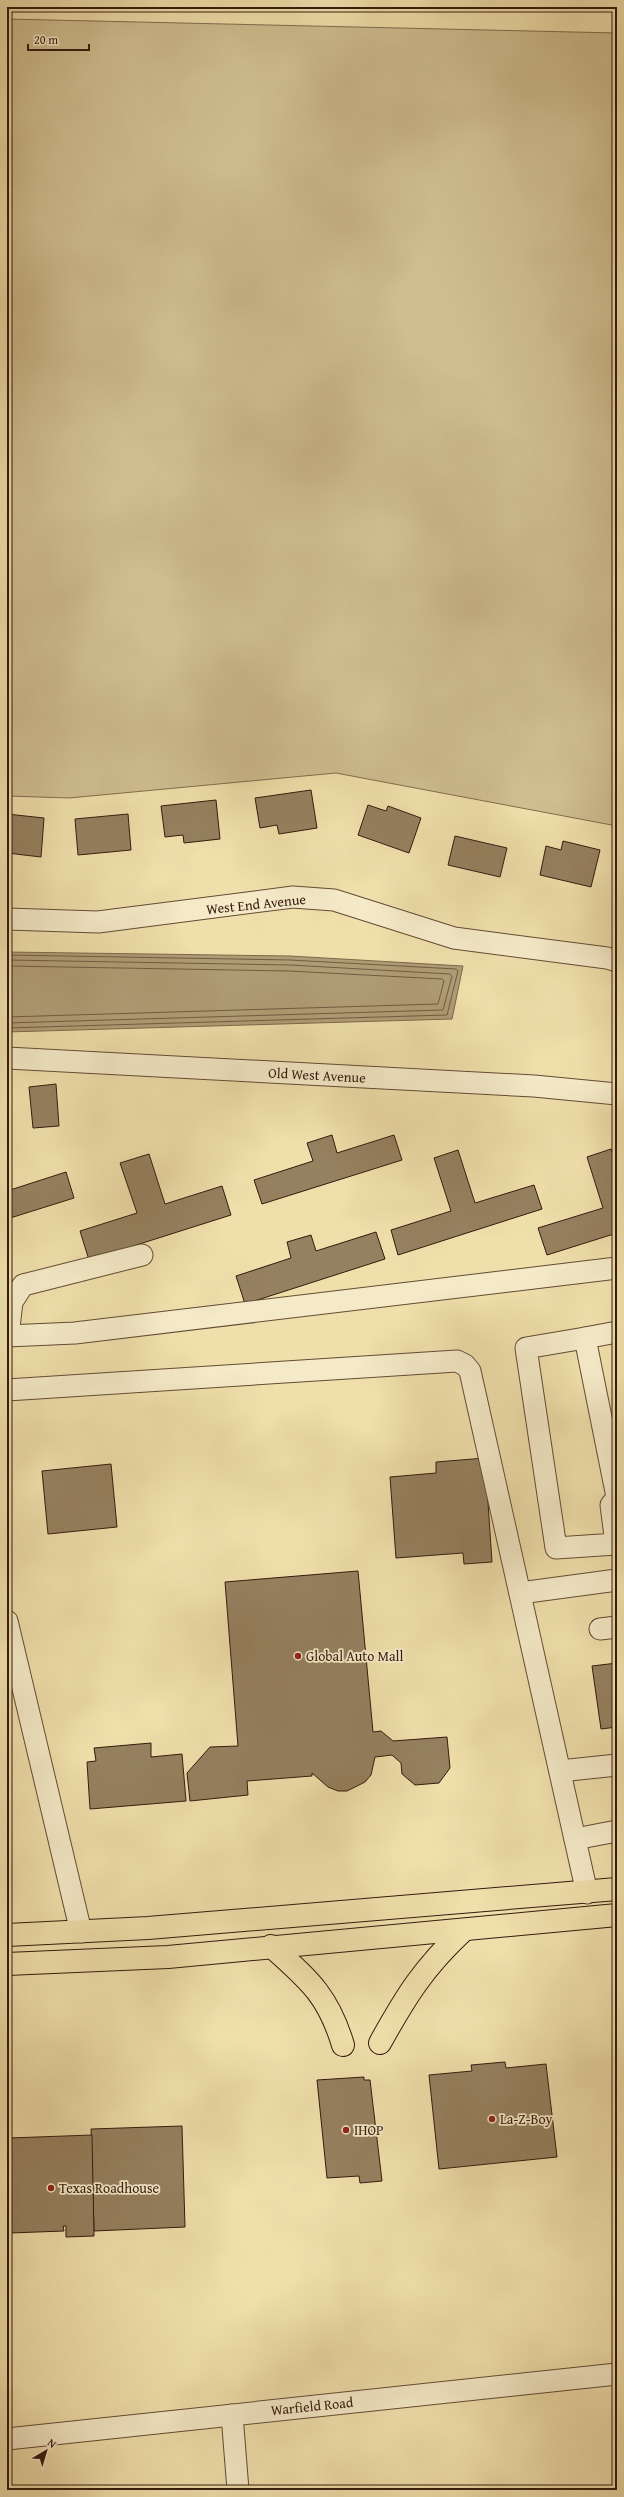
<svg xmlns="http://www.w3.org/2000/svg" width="624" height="2497" viewBox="0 0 624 2497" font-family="'Gentium Book Plus',serif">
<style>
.green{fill:#cfbe90;stroke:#826c4e}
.water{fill:#af9c75;stroke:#7e684b}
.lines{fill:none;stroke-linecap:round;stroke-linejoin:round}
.shore{stroke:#725b41;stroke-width:1}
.building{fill:#95805f;stroke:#341a0d}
.minor-casing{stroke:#634b34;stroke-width:23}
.highway-casing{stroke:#341a0d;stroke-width:24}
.minor{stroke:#f5eac8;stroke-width:21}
.highway{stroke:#efdfab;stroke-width:22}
.poi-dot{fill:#8f2418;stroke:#f5eac8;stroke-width:1.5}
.labels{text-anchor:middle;stroke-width:3.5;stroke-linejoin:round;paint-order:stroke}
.street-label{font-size:14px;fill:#341a0d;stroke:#f5eac8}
.poi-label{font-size:14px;fill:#341a0d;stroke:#f5eac8;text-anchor:start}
</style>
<rect width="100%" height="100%" fill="#efdfab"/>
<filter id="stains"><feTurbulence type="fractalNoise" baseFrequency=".005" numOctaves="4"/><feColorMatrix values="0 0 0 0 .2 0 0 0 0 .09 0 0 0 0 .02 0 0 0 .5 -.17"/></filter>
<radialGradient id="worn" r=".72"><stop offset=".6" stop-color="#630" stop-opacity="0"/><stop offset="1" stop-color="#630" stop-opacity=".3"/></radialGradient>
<!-- green -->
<path class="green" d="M7 19 617 33V826L336 773 69 798 7 796Z"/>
<!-- water -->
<path class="water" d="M7 952 290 956 463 966 452 1019 7 1032Z"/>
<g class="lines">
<!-- shore -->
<g class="shore">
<path d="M7 955 290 960 456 969 458 971 447 1015 7 1028"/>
<path d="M7 960 290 965 450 974 452 976 443 1010 7 1023"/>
<path d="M7 966 289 971 442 979 444 981 438 1004 7 1017"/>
</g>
</g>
<!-- building -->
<g class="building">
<path d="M311 790 317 828 279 834 277 825 260 828 255 798Z"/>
<path d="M216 800 220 839 184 843 183 835 165 837 161 806Z"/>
<path d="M368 805 386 811 388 806 421 818 409 853 358 835Z"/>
<path d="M7 814 44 818 41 857 7 853Z"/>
<path d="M128 814 131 850 78 855 75 819Z"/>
<path d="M455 836 507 848 500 877 448 865Z"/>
<path d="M563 841 600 850 591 887 540 875 546 846 561 850Z"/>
<path d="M56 1084 59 1126 33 1128 29 1087Z"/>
<path d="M332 1135 337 1153 394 1135 402 1160 262 1204 254 1180 313 1161 307 1143Z"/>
<path d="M611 1149 617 1167V1233L547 1255 538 1228 603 1208 587 1157Z"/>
<path d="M458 1150 475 1203 534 1185 542 1209 398 1255 391 1230 451 1211 434 1158Z"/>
<path d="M149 1154 165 1204 222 1186 231 1215 89 1260 80 1231 137 1213 120 1163Z"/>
<path d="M66 1172 74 1198 7 1219V1191Z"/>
<path d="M376 1232 385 1259 245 1304 236 1276 291 1258 287 1242 311 1235 316 1251Z"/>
<path d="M485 1458 492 1562 464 1564 463 1553 396 1558 390 1477 436 1473V1462Z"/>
<path d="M111 1464 117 1527 48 1534 42 1471Z"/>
<path d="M358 1571 373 1732 381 1731 393 1741 447 1737 450 1768 439 1783 415 1785 402 1774 401 1763 392 1755 375 1757 371 1775 365 1782 347 1791H338L328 1787 312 1773V1776L247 1781 248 1795 190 1801 187 1773 210 1747 238 1746 225 1582Z"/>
<path d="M617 1663V1727L601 1729 592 1666Z"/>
<path d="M151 1743V1757L182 1754 186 1801 90 1809 87 1762 96 1761 94 1748Z"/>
<path d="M505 2062 506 2068 546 2064 557 2157 439 2169 429 2075 472 2071 471 2065Z"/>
<path d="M364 2077V2080H370L382 2181 360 2183 359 2176 327 2178 317 2080Z"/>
<path d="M182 2126 185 2227 94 2231 91 2129Z"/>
<path d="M92 2135 94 2236 66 2237V2226H63L64 2231 10 2233 7 2173V2170H11L9 2138Z"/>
</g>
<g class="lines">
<!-- minor casing -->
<g class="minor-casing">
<g id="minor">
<path d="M7 919 98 922 293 897 334 900 454 938 607 958 617 961"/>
<path d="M7 1058 534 1086 617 1094"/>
<path d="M617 1332 585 1338 617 1497"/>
<path d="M7 1336 75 1333 617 1268"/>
<path d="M8 1336 12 1302 23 1285 142 1255"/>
<path d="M585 1338 526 1348 556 1548 616 1544 611 1505 617 1498"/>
<path d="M7 1390 457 1361 465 1365 470 1371 587 1893"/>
<path d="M520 1593 617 1580"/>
<path d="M7 1621 81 1932"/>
<path d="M600 1629 617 1627"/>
<path d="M560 1771 617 1765"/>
<path d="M575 1839 617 1831"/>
<path d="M232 2415 238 2490"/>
<path d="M7 2439 617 2374"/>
</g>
</g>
<!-- highway casing -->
<g class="highway-casing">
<g id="highway">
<path d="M7 1935 148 1928 617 1889"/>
<path d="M271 1946C309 1980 328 1995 343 2045"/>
<path d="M7 1964 168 1957 617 1915"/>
<path d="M380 2043C406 1996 424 1967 464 1930"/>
</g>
</g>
<!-- minor -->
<use href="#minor" class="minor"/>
<!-- highway -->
<use href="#highway" class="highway"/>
</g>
<!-- markers -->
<g class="poi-dot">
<circle cx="298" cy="1656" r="4"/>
<circle cx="492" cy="2119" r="4"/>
<circle cx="346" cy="2130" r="4"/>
<circle cx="51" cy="2188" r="4"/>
</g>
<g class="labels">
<!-- street labels -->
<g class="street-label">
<text transform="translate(256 904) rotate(-6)" y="5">West End Avenue</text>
<text transform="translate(317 1075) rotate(3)" y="5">Old West Avenue</text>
<text transform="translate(312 2406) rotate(-6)" y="5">Warfield Road</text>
</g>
<!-- poi labels -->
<g class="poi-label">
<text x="306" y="1661">Global Auto Mall</text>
<text x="500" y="2124">La-Z-Boy</text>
<text x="354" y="2135">IHOP</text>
<text x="59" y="2193">Texas Roadhouse</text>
</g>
</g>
<!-- margin -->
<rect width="624" height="2497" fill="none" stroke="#efdfab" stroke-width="24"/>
<rect x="8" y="8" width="608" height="2481" fill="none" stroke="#341a0d" stroke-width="2"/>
<rect x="12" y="12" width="600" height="2473" fill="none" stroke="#341a0d"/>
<!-- north arrow -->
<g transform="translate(46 2451) rotate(38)" stroke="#f5eac8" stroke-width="3" paint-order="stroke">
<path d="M0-3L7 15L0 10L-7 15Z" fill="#341a0d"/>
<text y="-6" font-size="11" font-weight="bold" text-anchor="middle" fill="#341a0d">N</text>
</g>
<!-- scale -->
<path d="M28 44v6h61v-6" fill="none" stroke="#341a0d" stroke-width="2"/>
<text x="34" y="44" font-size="12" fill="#341a0d" stroke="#f5eac8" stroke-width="3" paint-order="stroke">20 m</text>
<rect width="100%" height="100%" filter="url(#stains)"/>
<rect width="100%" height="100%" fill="url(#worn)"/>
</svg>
